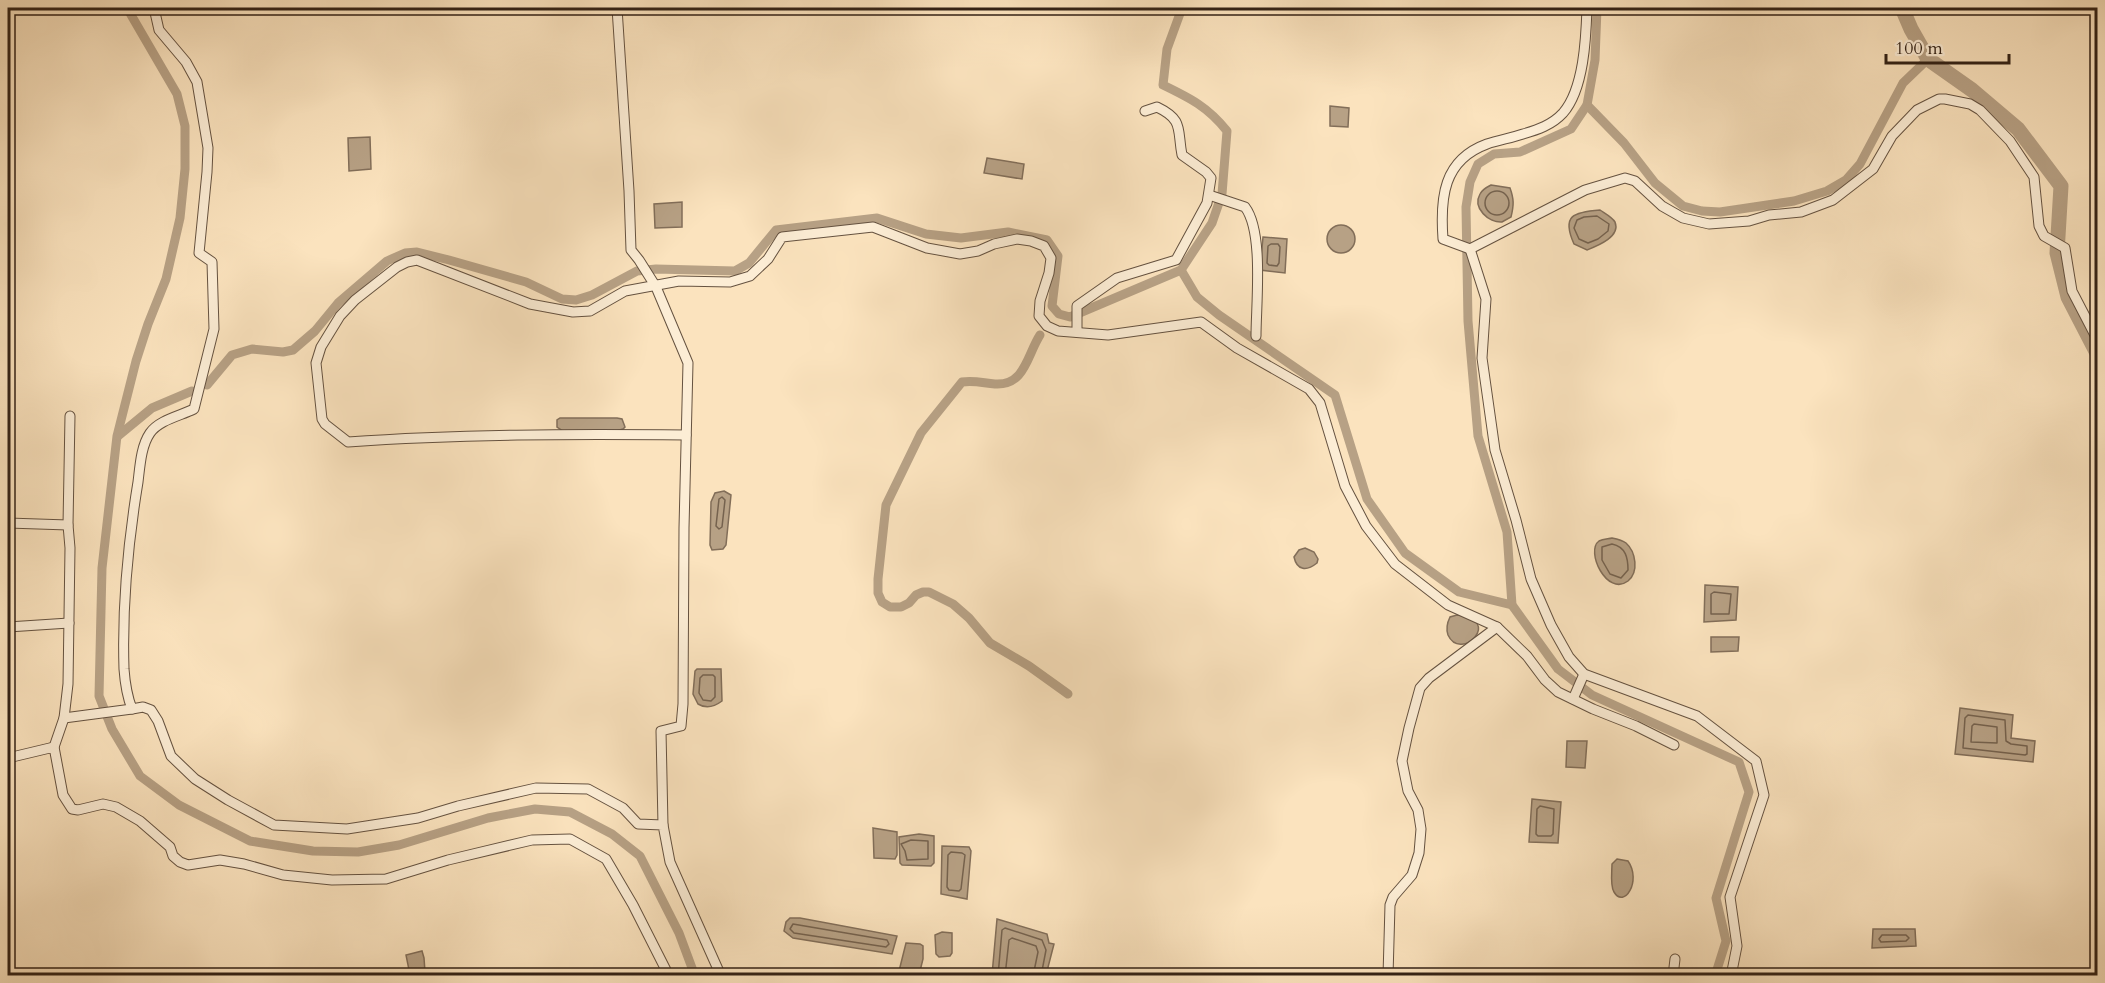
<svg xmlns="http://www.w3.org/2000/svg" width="2105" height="983" viewBox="0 0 2105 983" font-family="Cardo,serif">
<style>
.water{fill:#b7a185;stroke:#826e59;stroke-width:1.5}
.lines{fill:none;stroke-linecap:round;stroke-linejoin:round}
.shore{stroke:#75624e;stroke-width:1.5}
.canal{stroke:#b7a185;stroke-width:9}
.river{stroke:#b7a185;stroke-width:15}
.minor-casing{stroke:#655240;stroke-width:11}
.minor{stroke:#fcedd5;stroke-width:9}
</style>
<rect width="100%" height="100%" fill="#fbe3be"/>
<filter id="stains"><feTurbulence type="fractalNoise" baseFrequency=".00333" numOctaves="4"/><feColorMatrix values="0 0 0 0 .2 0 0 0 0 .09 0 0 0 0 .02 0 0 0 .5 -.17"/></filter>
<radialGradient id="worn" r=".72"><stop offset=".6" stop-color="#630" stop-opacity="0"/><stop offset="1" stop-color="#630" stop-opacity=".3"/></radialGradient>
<!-- water -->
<g class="water">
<path d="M1330 106 1349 108 1348 127 1330 126Z"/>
<path d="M370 137 371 169 349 171 348 138Z"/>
<path d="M987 158 1024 164 1022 179 984 173Z"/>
<path d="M1491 185 1510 188C1514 199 1514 205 1511 217L1502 222C1489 223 1472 208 1480 194 1482 190 1487 187 1491 185Z"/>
<path d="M682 202V227L655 228 654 204Z"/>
<path d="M1600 210C1604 213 1612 217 1615 222 1621 237 1597 246 1587 250L1574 244C1561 215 1574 212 1600 210Z"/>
<circle cx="1341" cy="239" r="14"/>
<path d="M1263 237 1287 239 1285 273 1260 270Z"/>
<path d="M560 418H617L622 419 625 427 623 429 616 431H563L557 427V420Z"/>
<path d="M724 491 731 495 726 545 723 549 712 550 710 545 711 502 715 493Z"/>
<path d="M1612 538C1617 539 1622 540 1626 543 1636 552 1639 572 1628 581 1607 597 1585 551 1599 541 1603 539 1608 539 1612 538Z"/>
<path d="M1305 548 1314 552 1318 559 1317 563C1307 571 1297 571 1294 557L1299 550Z"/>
<path d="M1705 585 1738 587 1736 620 1704 622Z"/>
<path d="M1457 615C1504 619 1461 663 1448 635 1446 629 1447 623 1450 617Z"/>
<path d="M1711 637H1739L1738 651 1711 652Z"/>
<path d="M697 669H721L722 701C714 707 706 709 698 704L693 694 695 671Z"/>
<path d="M1960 708 2013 715 2011 738 2035 741 2033 762 1955 754Z"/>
<path d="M1567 741H1587L1585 768 1566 767Z"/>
<path d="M1532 799 1561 802 1558 843 1529 842Z"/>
<path d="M873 828 897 832V855L895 859 874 858Z"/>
<path d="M919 834 934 836V863L931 866 902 865 900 863 899 837Z"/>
<path d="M942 846 969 847 971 851 967 899 941 894Z"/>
<path d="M1617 859 1628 861C1642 881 1624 909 1614 892 1610 886 1612 871 1612 864Z"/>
<path d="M790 918H800L897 936 892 954 793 938 784 931 786 922Z"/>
<path d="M997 919 1047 934 1049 943 1054 944 1046 975H992Z"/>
<path d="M1873 929H1915L1916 946 1872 948Z"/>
<path d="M942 932 952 933V953L950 956 939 957 936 954 935 935Z"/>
<path d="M906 943 920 944 923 946V959L919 975H898Z"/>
<path d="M422 951 424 958 425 972 421 975H414L409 970 406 955Z"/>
</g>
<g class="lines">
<!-- shore -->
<g class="shore">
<circle cx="1497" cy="203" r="12"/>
<path d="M1597 216 1609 224 1608 231 1598 239 1588 243 1579 239 1574 228 1577 220 1584 217Z"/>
<path d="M1271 244H1278L1280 247 1279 263 1277 266 1269 265 1267 263 1268 246Z"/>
<path d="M722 497 725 500 722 527 719 529 716 526 719 499Z"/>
<path d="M1612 544C1626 547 1628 558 1628 570L1621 578 1610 574 1602 560V547Z"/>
<path d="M1714 592 1731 594 1729 614H1711V594Z"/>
<path d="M703 675H713L715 677V697L711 701 703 700 699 693 700 678Z"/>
<path d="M1968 715 2005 720 2006 741 2011 744 2027 746V754L2025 755 1963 748 1965 718Z"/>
<path d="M1974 724 1997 727V743L1971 742 1972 726Z"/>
<path d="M1540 806 1554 809 1553 834 1551 836H1538L1536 834 1537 809Z"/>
<path d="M911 840 928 841V859L907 860 905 851 901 844Z"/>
<path d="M951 852 962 853 965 855 961 889 959 891 949 890 947 887 948 855Z"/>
<path d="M793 924 887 940 889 944 886 947 794 933 790 929Z"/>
<path d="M1882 935H1906L1909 938 1906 941 1881 942 1879 939Z"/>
<path d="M998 976 1002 930 1005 928 1042 940 1046 950 1041 976"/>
<path d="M1005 976 1009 940 1012 938 1036 946 1038 952 1033 976"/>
</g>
<!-- canal -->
<g class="canal">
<path d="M127 8 177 94 185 126V169L180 218 166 279 148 324 136 361 117 436 102 568 99 696 112 729 140 776 179 805 250 841 313 851 358 852 399 845 488 818 535 809 570 812 612 834 640 856 679 933 695 976"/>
<path d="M1597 8 1595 60 1587 105 1624 143 1655 183 1683 206 1702 211 1720 212 1794 201 1827 191 1846 180 1860 164 1903 83 1928 59"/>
<path d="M1587 105 1571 129 1520 152 1494 154 1478 164 1470 182 1466 207 1468 321 1478 436 1507 532 1512 605 1558 669 1592 695 1739 762 1749 792 1716 898 1726 941 1715 976"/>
<path d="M1181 270 1197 297 1219 315 1335 395 1367 499 1405 553 1459 592 1512 605"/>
<path d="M1040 335C1027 355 1025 386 995 384 983 383 974 380 962 382L921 433 886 505 878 579V593L882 602 890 607H901L909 603 916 595 923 592H929L953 604 969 618 990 643 1029 666 1068 694"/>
<path d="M207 385 232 355 252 349 283 352 293 350 315 331 338 303 387 261 405 253 417 252 449 260 526 282 562 299 576 300 592 295 637 271 656 269 735 271 749 263 776 230 877 218 926 234 961 238 1008 232 1047 240 1058 256 1052 306 1059 314 1070 317 1181 270 1212 223 1222 194 1227 131C1208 107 1190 98 1163 85L1167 49 1182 8"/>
<path d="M118 436 152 408 192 391"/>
</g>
<!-- river -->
<path class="river" d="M1902 8 1911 29 1928 59 1972 90 2018 129 2061 186 2057 253 2068 297 2098 355"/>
<!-- minor casing -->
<g class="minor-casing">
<g id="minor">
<path d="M154 8 159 30 186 62 197 82 208 148 207 172 199 253 212 262 214 329 194 409C180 416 159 420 150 433 141 446 140 466 138 482 128 543 122 607 124 669 125 683 127 696 132 709L143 707 151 710 158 721 171 756 195 779 228 800 274 825 347 829 418 818 458 806 536 788 588 789 623 808 638 824 663 825 670 862 721 976"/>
<path d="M617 8 629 191 631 250 639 260 656 287 688 363 684 528 683 704 681 726 661 731 663 825"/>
<path d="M1587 8C1586 38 1584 89 1563 113 1552 125 1537 130 1523 134 1511 138 1499 140 1487 144 1443 160 1440 198 1443 239L1470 249 1585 190 1625 178 1635 181 1662 206 1683 218 1709 224 1749 221 1769 215 1801 212 1833 200 1873 169 1892 136 1917 110 1939 99H1945L1970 104 1980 110 2010 141 2034 177 2039 226 2044 236 2065 248 2072 291 2098 341"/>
<path d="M1209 195 1245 207C1264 232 1256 304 1256 336"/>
<path d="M1470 249 1486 299 1482 358 1495 450 1516 520 1531 579 1551 625 1569 657 1584 674 1697 716 1756 761 1764 795 1730 897 1737 946 1731 976"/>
<path d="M1077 332V306L1117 278 1176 260 1207 203 1211 178 1206 172 1182 155C1177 129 1184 120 1157 107L1145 111"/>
<path d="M686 435C573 434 461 434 348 442L325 424 322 419 316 363 321 347 340 316 355 300 397 267 407 262 417 260 530 304 573 312 590 311 625 291 679 281 730 282 750 276 768 259 782 237 873 227 927 248 960 254 978 251 994 244 1017 239 1031 241 1044 246 1051 258 1049 273 1040 301 1039 316 1047 326 1058 331 1108 335 1201 322 1237 348 1309 389 1320 403 1345 486 1366 526 1395 564 1448 605 1497 627 1527 656 1545 680 1558 692 1593 709 1636 726 1674 745"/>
<path d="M8 523 68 525"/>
<path d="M8 627 69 623"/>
<path d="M1573 699 1584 674"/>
<path d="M64 718 132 709"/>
<path d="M54 747 64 718 68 684 70 548 68 525 70 416"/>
<path d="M8 758 54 747 63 795 72 809 78 810 103 804 116 807 140 821 170 847 173 856 180 862 188 865 220 860 244 864 283 875 332 880 386 879 448 860 532 840 570 839 606 859 633 905 669 976"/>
<path d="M1388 976 1390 905 1393 897 1412 875 1419 853 1421 829 1418 810 1408 791 1402 761 1409 728 1420 688 1429 678 1497 627"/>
<path d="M1673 976 1675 959"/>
</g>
</g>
<!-- minor -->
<use href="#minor" class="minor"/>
</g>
<!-- margin -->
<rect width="2105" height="983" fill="none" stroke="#fbe3be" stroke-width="30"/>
<rect x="9" y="9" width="2087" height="965" fill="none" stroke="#332216" stroke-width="3"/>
<rect x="15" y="15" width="2075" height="953" fill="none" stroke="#332216" stroke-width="1.5"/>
<!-- scale -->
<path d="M1886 54v9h123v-9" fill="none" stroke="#332216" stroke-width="3"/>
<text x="1895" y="54" font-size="18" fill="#332216" stroke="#fcedd5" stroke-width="4.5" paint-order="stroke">100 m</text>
<rect width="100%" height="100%" filter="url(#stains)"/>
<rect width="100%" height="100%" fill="url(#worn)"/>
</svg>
